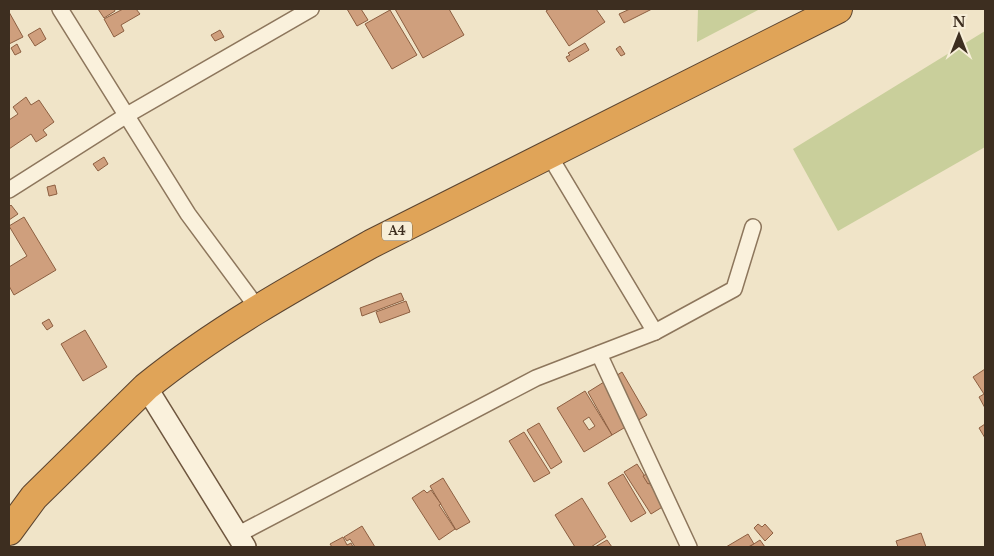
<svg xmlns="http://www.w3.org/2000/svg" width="994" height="556" viewBox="0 0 994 556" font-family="'Libre Baskerville',serif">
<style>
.green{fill:#c9cf9b}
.building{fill:#cf9f7d;stroke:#8d5f41;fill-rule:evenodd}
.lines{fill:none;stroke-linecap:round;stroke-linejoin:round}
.street-casing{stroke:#8d765c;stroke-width:18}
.secondary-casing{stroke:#6f573f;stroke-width:24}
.highway-casing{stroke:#5b4430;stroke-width:30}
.street{stroke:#faf1dc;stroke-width:15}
.secondary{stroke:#faf1dc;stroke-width:21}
.highway{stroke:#e0a458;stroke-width:28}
.labels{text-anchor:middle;stroke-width:5;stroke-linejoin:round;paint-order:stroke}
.shield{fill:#f7eed8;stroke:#756857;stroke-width:1}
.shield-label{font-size:12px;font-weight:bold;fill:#3d2e20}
</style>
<rect width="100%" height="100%" fill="#f0e4c8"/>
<!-- green -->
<g class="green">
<path d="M698 9H760L697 42Z"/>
<path d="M985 31V147L838 231 793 149Z"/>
</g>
<!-- building -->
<g class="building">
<path d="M98 9H114L115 11 104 18Z"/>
<path d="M123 9H136L140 14 121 25 124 31 114 37 104 19Z"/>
<path d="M347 9H361L368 20 357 26Z"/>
<path d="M395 9H449L464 35 423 58Z"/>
<path d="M549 9H596L605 22 569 46 546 11Z"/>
<path d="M630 9H652L624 23 619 14Z"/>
<path d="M390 10 417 55 392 69 365 24Z"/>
<path d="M9 12 23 37 9 44Z"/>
<path d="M40 28 46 39 35 46 28 35Z"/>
<path d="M220 30 224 37 215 41 211 35Z"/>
<path d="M585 43 589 50 569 62 566 57 570 55 568 53Z"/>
<path d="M17 44 21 52 15 55 11 48Z"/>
<path d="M620 46 625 54 621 56 616 49Z"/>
<path d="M26 97 31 105 39 100 54 122 43 130 47 135 36 142 31 134 9 149V120L18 114 13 107Z"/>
<path d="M104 157 108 164 98 171 93 164Z"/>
<path d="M55 185 57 194 49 196 47 187Z"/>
<path d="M11 205 18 214 9 220V207Z"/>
<path d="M24 217 56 270 14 295 9 286V267L27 256 9 226Z"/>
<path d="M401 293 404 300 362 316 360 308Z"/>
<path d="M406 301 410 312 380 323 376 312Z"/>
<path d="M49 319 53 326 47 330 42 323Z"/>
<path d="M85 330 107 367 83 381 61 344Z"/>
<path d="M985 369V408L979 397 984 394 973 377Z"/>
<path d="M622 372 647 415 635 422 611 379Z"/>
<path d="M604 382 629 425 612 435 588 392Z"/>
<path d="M585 391 612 435 584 452 557 408ZM589 417 595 426 589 430 583 421Z"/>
<path d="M539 423 562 462 551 469 527 430Z"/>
<path d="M985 424V438L979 428Z"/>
<path d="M524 432 550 473 534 482 509 441Z"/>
<path d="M637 464 664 506 651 514 624 472Z"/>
<path d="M650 472 655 480 648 484 643 476Z"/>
<path d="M623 474 646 513 631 522 608 483Z"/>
<path d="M443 478 470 522 456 530 430 486Z"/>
<path d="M424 490 427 493 431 490 441 504 439 505 455 529 439 540 412 498Z"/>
<path d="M582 498 606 537 591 547H575L555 515Z"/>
<path d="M758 524 762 527 765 524 773 533 765 541 754 528Z"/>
<path d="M362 526 375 547H355L350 539 347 541 344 537Z"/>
<path d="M921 533 926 547H898L896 541Z"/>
<path d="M748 534 754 544 748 547H726Z"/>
<path d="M343 537 347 545 351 543 353 547H332L330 544Z"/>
<path d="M607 540 612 547H595Z"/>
<path d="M760 540 765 547H749Z"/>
</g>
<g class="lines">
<!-- street casing -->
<g class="street-casing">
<g id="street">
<path d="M60 9 188 214 259 310"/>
<path d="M549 155 655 332"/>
<path d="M9 190 127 115 311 9"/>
<path d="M599 354 689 547"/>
<path d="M237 535 536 378 655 332 734 289 753 227"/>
</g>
</g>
<!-- secondary casing -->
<g class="secondary-casing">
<path id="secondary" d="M146 387 245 547"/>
</g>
<!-- highway casing -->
<g class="highway-casing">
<path id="highway" d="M9 531 34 497 146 387C215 331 294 287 371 244L838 9"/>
</g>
<!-- street -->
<use href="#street" class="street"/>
<!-- secondary -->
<use href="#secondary" class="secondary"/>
<!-- highway -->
<use href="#highway" class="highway"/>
</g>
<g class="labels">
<!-- shield labels -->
<rect class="shield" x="382" y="221.5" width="30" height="19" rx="4"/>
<g class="shield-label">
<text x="397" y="235">A4</text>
</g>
</g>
<!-- border -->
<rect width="994" height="556" fill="none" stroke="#3d2e20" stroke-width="20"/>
<!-- north arrow -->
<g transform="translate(959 35)" stroke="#f7eed8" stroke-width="4" paint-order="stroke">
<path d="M0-4L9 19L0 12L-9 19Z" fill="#3d2e20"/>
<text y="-8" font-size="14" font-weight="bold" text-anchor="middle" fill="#3d2e20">N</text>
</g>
</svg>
